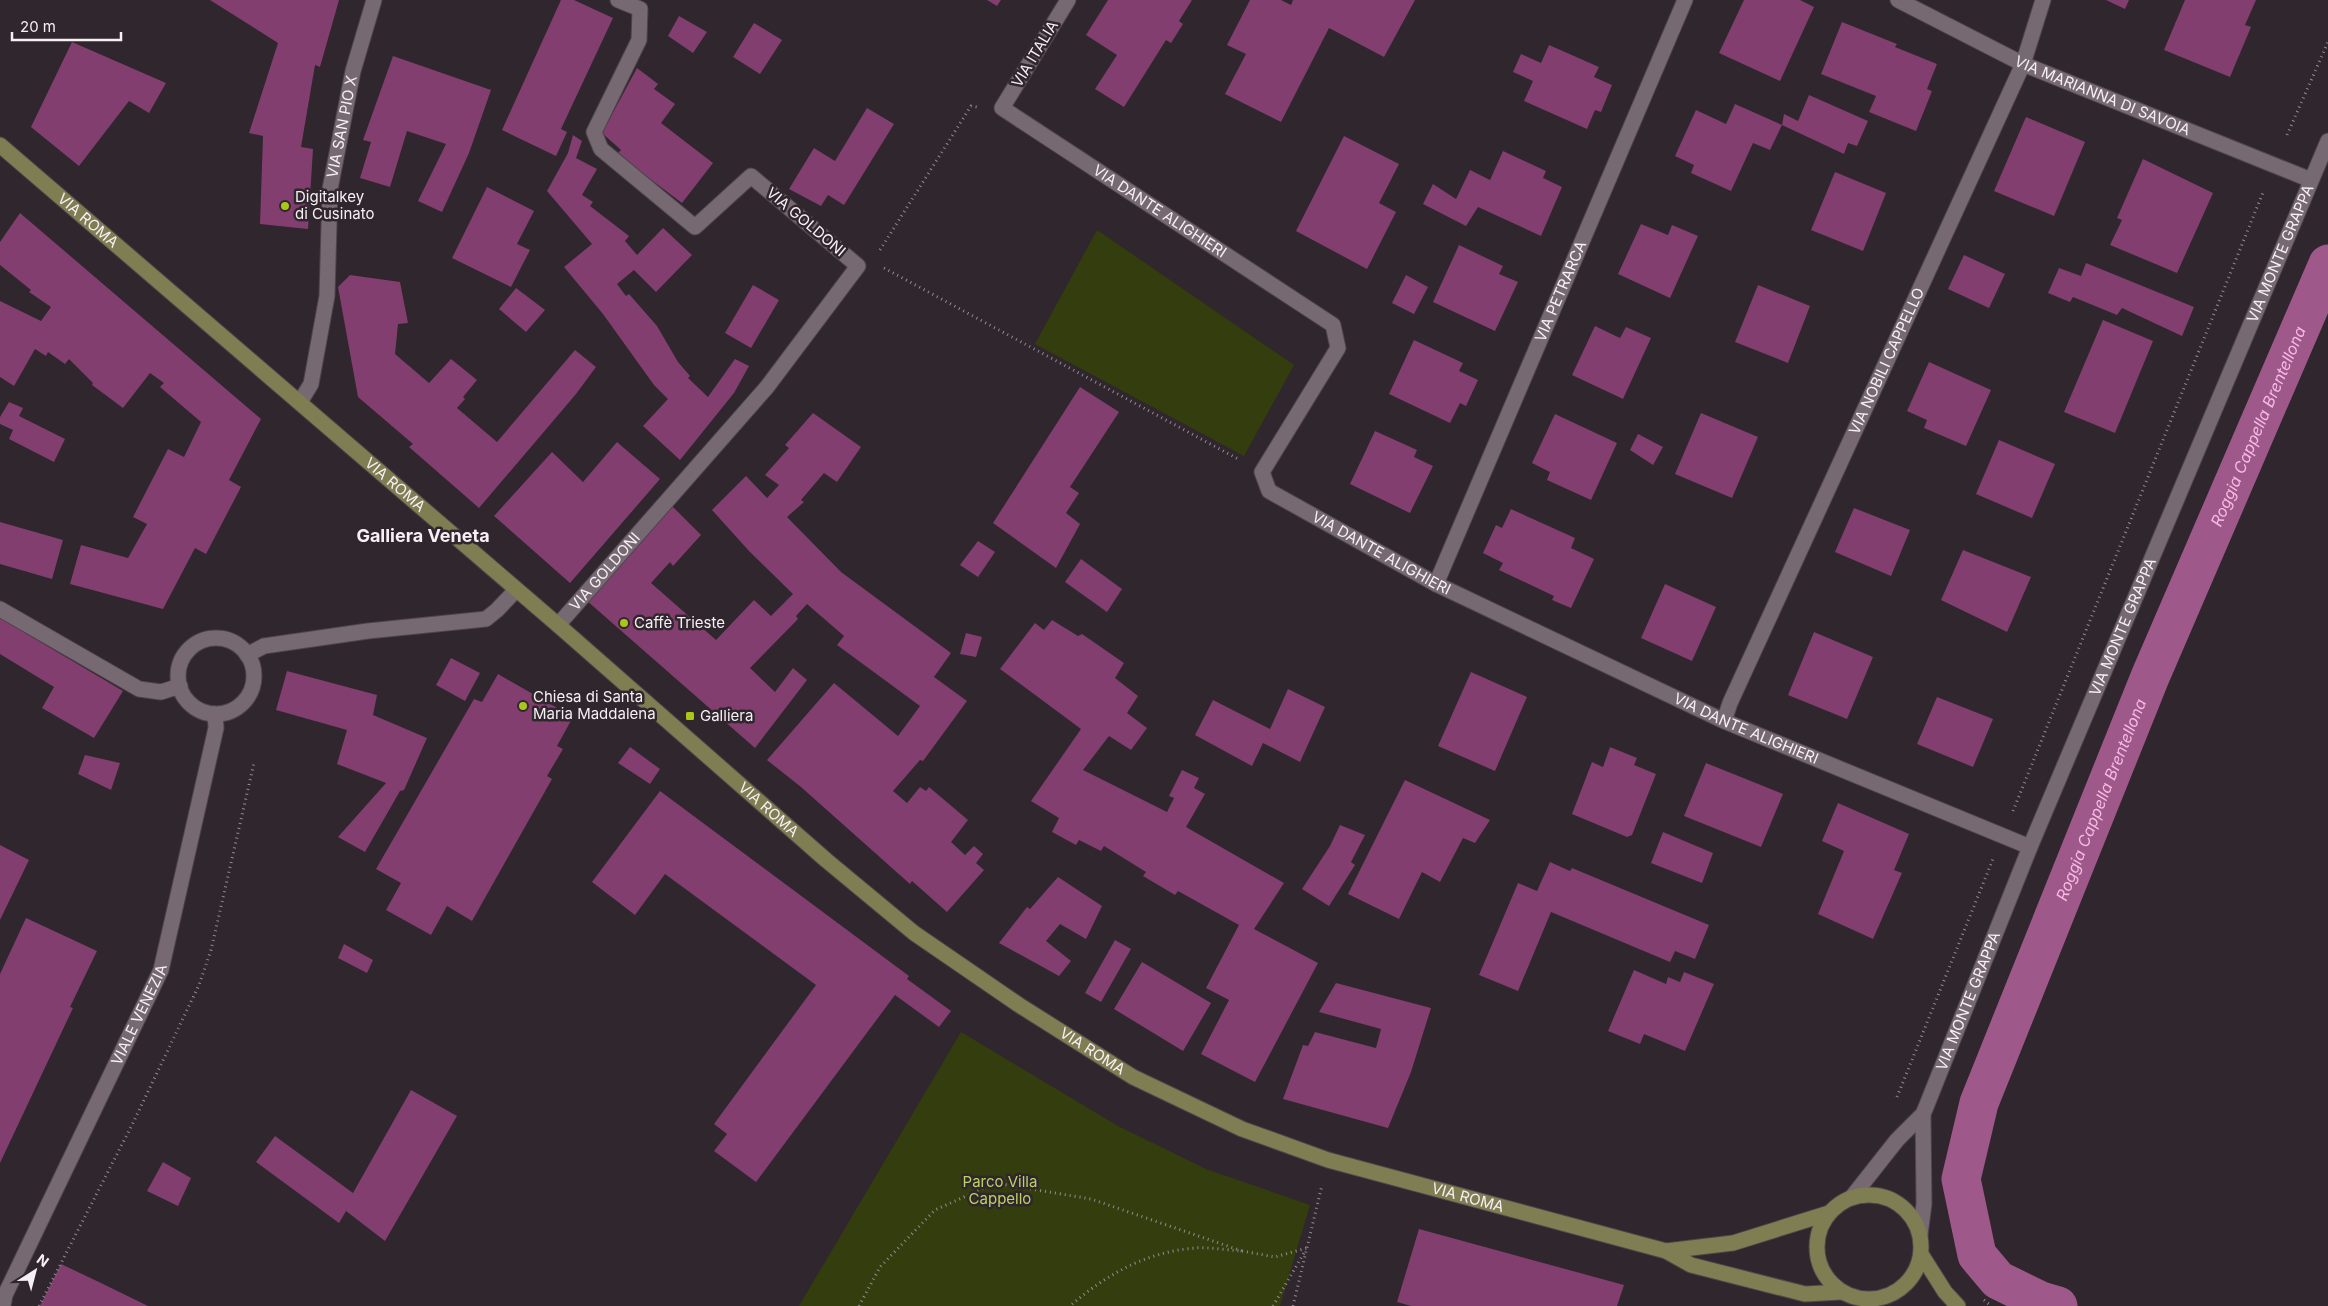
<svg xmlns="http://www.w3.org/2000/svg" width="2328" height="1306" viewBox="0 0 2328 1306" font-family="Inter,sans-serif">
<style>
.green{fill:#343d0e}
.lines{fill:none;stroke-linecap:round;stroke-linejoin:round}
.canal{stroke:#9e588a;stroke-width:39}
.building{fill:#813e6f}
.minor-casing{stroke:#4d454b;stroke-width:17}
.tertiary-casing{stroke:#4d454b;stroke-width:17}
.secondary-casing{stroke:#4d454b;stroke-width:17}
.path{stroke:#938b91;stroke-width:3;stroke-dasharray:1 4;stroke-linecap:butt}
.minor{stroke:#766972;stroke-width:15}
.tertiary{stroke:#766972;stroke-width:15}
.secondary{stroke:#7f7d52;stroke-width:15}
.poi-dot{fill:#aac718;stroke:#30262d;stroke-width:2}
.labels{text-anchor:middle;stroke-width:5;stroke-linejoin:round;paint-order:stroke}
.street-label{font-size:15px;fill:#f6eff4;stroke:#30262d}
.poi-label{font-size:15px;fill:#f6eff4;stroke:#30262d;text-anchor:start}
.park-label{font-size:15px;fill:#bbd361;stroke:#30262d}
.water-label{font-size:16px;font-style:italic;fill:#f5bae2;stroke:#30262d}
.quarter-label{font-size:18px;font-weight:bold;fill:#f6eff4;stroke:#30262d}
</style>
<rect width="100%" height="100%" fill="#30262d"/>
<!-- green -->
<g class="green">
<path d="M1097 230 1294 365 1244 456 1035 344Z"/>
<path d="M961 1032 1118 1126 1206 1169 1310 1205 1280 1306H799Z"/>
</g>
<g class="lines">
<!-- canal -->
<path class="canal" id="s1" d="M2058 1306 2041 1301 1998 1280 1977 1255 1961 1179 1979 1103 2150 677 2328 264"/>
</g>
<!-- building -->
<g class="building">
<path d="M210 0H339L320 67 315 65 301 147 313 149 308 229 260 224 263 136 249 133 278 43Z"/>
<path d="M561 0H574L613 18 561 129 567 132 556 156 502 130Z"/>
<path d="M987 0H1001L997 6Z"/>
<path d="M1108 0H1192L1179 21 1183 24 1171 43 1166 40 1124 107 1095 89 1117 55 1086 35Z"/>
<path d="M1250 0H1281L1291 5 1293 0H1415L1384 57 1329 28 1281 122 1225 94 1246 54 1227 45Z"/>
<path d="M1744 0H1800L1814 7 1780 81 1719 53Z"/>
<path d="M2106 0H2129L2125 9Z"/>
<path d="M2185 0H2256L2245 25 2251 27 2230 77 2164 50Z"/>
<path d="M679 16 707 32 693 53 668 36Z"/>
<path d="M1842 22 1897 44 1895 47 1937 64 1927 89 1932 91 1916 131 1869 112 1876 96 1821 74Z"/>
<path d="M754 23 782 40 760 74 733 57Z"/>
<path d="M72 42 166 83 149 113 129 101 79 166 31 127Z"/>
<path d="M1549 45 1599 67 1594 77 1612 85 1601 112 1595 110 1587 129 1524 101 1533 81 1513 72 1521 54 1541 63Z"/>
<path d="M393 56 491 90 469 153 442 212 418 201 446 144 407 131 390 187 360 178 371 142 363 140Z"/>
<path d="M637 68 658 84 654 89 675 104 661 123 713 163 682 203 617 154 621 150 602 133Z"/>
<path d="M1809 95 1868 121 1857 146 1848 143 1844 154 1782 125 1770 150 1753 143 1731 191 1691 173 1694 165 1675 156 1696 110 1726 124 1735 104 1782 125 1784 114 1798 121Z"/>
<path d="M867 108 894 124 844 205 828 195 821 206 789 189 814 148 835 161Z"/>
<path d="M2026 117 2085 142 2054 216 1994 191Z"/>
<path d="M573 135 582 141 576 158 597 169 582 195 593 202 590 206 629 236 625 241 637 255 663 228 692 255 656 292 634 270 617 284 626 296 629 294 657 326 678 362 690 376 688 378 708 397 735 359 749 366 734 393 680 460 643 426 668 399 654 385 603 314 564 267 592 244 547 191 568 153Z"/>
<path d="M1344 136 1399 164 1379 203 1396 212 1367 269 1296 231Z"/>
<path d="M1503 151 1546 171 1543 178 1562 187 1541 236 1478 207 1466 226 1423 204 1433 184 1456 199 1470 170 1490 180Z"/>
<path d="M2143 159 2213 193 2177 273 2110 245 2122 220 2117 218Z"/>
<path d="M1835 172 1886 193 1863 251 1811 230Z"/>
<path d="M487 187 534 211 517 244 530 250 511 287 452 258Z"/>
<path d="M20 213 261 419 229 480 241 487 206 554 195 548 163 609 70 584 81 545 128 558 147 524 133 517 168 449 184 457 201 422 160 387 164 383 150 373 123 408 92 385 93 383 69 359 65 364 48 352 46 356 35 349 14 386 0 377V301L41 321 51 307 29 292 31 290 0 265V242Z"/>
<path d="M1641 224 1668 235 1672 225 1698 236 1670 298 1618 274Z"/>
<path d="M1459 245 1503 266 1499 274 1518 282 1495 331 1433 302Z"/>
<path d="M1964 255 2005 274 1989 308 1948 289Z"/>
<path d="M2086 263 2194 307 2182 336 2122 308 2117 315 2073 297 2070 302 2048 293 2059 268 2081 276Z"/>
<path d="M350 275 400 282 408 323 398 324 395 354 429 383 451 359 477 380 463 397 465 399 457 408 497 442 575 350 596 367 576 394 479 508 409 447 413 444 358 397 338 287Z"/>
<path d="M1406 275 1428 287 1414 314 1392 303Z"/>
<path d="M753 285 779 300 751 348 725 333Z"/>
<path d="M1758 285 1810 306 1788 363 1735 342Z"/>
<path d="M516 288 545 310 526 332 499 309Z"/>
<path d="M2103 320 2153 341 2115 433 2064 412Z"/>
<path d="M1595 326 1620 338 1626 327 1651 338 1623 399 1572 375Z"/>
<path d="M1414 340 1463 363 1459 371 1478 380 1466 406 1460 403 1450 423 1389 394Z"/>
<path d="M1929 362 1991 390 1966 446 1924 428 1927 420 1907 411Z"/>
<path d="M1080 387 1119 412 1070 487 1079 493 1066 513 1080 524 1056 568 993 523Z"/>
<path d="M9 402 23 408 19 416 65 439 54 462 9 439 13 430 0 424V417Z"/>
<path d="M813 413 861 447 837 482 824 473 801 500 804 502 787 517 841 572 951 653 934 677 967 701 923 761 920 760 893 791 907 803 920 787 926 791 929 787 968 820 951 842 965 855 974 846 983 854 976 863 984 870 947 912 912 881 910 884 801 787 767 760 834 683 898 736 920 706 837 645 844 636 807 604 796 616 798 619 750 668 775 692 793 668 807 680 755 748 586 600 671 505 701 535 673 566 670 562 651 583 716 640 754 600 771 616 793 594 749 551 712 510 746 476 767 498 779 485 765 475 789 448 785 445Z"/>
<path d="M1701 413 1758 437 1732 498 1675 474Z"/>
<path d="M1555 414 1617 443 1591 500 1547 480 1550 472 1532 463Z"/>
<path d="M1375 431 1417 450 1414 457 1433 466 1410 513 1350 484Z"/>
<path d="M1638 434 1663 447 1653 465 1630 450Z"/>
<path d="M1999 440 2055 464 2032 518 1976 494Z"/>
<path d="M617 442 660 479 570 583 494 516 552 452 583 482Z"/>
<path d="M1854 508 1910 530 1891 576 1835 552Z"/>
<path d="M1511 509 1575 538 1571 548 1594 559 1571 608 1552 600 1554 596 1499 570 1503 563 1483 553 1496 525 1502 528Z"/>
<path d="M0 522 63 540 52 579 0 564Z"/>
<path d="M978 541 995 552 978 577 960 565Z"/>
<path d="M1963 550 2031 577 2007 632 1941 600Z"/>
<path d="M1081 559 1122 589 1107 612 1065 582Z"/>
<path d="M1665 584 1716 607 1692 661 1641 638Z"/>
<path d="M0 618 123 691 94 738 42 708 54 687 0 654Z"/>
<path d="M1052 620 1078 636 1082 634 1124 663 1115 678 1138 696 1127 713 1147 728 1131 750 1109 736 1083 770 1167 812 1174 798 1169 796 1182 770 1199 778 1194 788 1205 794 1186 827 1284 883 1254 929 1318 963 1255 1082 1201 1054 1229 1000 1206 988 1239 925 1178 891 1175 895 1143 876 1146 872 1104 846 1101 851 1079 840 1076 845 1052 832 1059 818 1031 801 1081 729 1000 669 1035 623 1044 630Z"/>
<path d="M1814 632 1873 657 1847 719 1788 695Z"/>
<path d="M966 633 982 637 976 657 960 654Z"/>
<path d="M451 658 480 673 465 701 436 685Z"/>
<path d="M287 671 377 695 373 715 427 738 404 790 400 791 365 852 338 837 386 783 337 764 347 730 276 710Z"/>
<path d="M1471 672 1527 697 1495 771 1438 746Z"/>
<path d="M498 674 573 717 557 746 563 749 547 776 552 779 472 921 447 906 431 935 386 910 401 883 376 869 474 699 482 702Z"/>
<path d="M1288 689 1325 707 1300 762 1263 743 1252 766 1195 735 1213 700 1270 729Z"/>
<path d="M1937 697 1993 719 1973 767 1917 744Z"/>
<path d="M630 747 660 769 650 784 618 763Z"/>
<path d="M1610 747 1637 758 1634 765 1656 774 1632 835 1627 837 1572 814 1592 762 1603 767Z"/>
<path d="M85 755 120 763 111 790 78 774Z"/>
<path d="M1706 763 1783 794 1761 847 1684 816Z"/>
<path d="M1405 780 1490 820 1475 843 1463 838 1440 882 1422 872 1399 919 1348 894Z"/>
<path d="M660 791 909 976 907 979 951 1011 939 1027 895 995 756 1182 714 1151 727 1134 714 1124 816 985 665 874 635 915 592 882Z"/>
<path d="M1838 803 1909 834 1894 870 1902 873 1873 939 1818 914 1844 851 1822 841Z"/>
<path d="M1340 825 1365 835 1351 862 1355 865 1329 906 1302 889 1330 846Z"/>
<path d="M1663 832 1713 853 1702 883 1651 863Z"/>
<path d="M0 845 29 860 0 920Z"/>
<path d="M1550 862 1570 871 1572 868 1709 925 1695 959 1675 951 1670 962 1551 912 1518 991 1479 975 1518 883 1537 891Z"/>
<path d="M1058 877 1102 906 1086 939 1060 924 1046 941 1071 961 1059 976 999 943 1027 907 1030 909Z"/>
<path d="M26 918 97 951 70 1007 73 1008 0 1163V974Z"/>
<path d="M1115 940 1131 949 1101 1002 1085 993Z"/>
<path d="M344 944 373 960 367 973 338 958Z"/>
<path d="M1142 962 1211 1003 1183 1051 1114 1009Z"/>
<path d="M1634 970 1666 984 1668 977 1680 982 1684 972 1714 984 1685 1051 1644 1034 1640 1044 1608 1031Z"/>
<path d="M1336 983 1431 1008 1411 1072 1388 1128 1283 1099 1303 1045 1308 1046 1315 1032 1376 1048 1381 1029 1319 1012Z"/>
<path d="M411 1090 457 1116 385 1241 346 1211 339 1223 256 1162 275 1136 353 1193Z"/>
<path d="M163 1162 191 1178 178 1206 147 1191Z"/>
<path d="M1419 1229 1624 1285 1617 1306H1411L1397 1302Z"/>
<path d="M61 1264 101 1283 148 1306H40Z"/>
</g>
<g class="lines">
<!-- minor casing -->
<g class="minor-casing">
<g id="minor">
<path id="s2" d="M1068 0 1002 108 1333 325 1338 348 1262 472 1269 491 1436 584 1724 721 2030 847"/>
<path id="s3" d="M1898 0 2023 64 2311 180"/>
<path id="s4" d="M300 402 311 384 327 296 330 189 353 71 374 0"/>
<path id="s5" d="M1436 584 1685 0"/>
<path d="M0 609 139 689 161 692 180 686"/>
<path id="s6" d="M558 625 767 387 858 266 751 176 695 227 601 149 594 132 639 40 640 9 618 0"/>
<circle cx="216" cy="676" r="38"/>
<path d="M247 655 264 646 368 631 486 619 497 610 516 590"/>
<path id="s7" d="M1724 721 1730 703 2023 64 2043 0"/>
<path id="s8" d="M3 1306 5 1295 161 970 216 728 215 714"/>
</g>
</g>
<!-- tertiary casing -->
<g class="tertiary-casing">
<g id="tertiary">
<path id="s9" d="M1852 1197 1897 1140 1923 1114 1926 1107 2030 847 2328 141"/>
<path d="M1920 1235 1924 1204 1923 1114"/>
</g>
</g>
<!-- secondary casing -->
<g class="secondary-casing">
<g id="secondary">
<path id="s10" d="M0 145 558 625 826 860 914 933 1019 1005 1133 1077 1242 1129 1328 1160 1666 1251 1691 1265 1805 1294 1842 1292"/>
<circle cx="1869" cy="1247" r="52"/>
<path d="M1666 1251 1733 1243 1829 1213"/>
<path d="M1921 1254 1945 1292 1958 1306"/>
</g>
</g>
<!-- path -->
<g class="path">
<path d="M2287 135 2328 42"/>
<path d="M880 250 971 106 977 107"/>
<path d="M884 268 1240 460"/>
<path d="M2013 811 2264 190"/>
<path d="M1897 1097 1993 859"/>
<path d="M1242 1251 1275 1257 1307 1248"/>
<path d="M1984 1300 1991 1306"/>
<path d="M39 1306 133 1123 199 985 211 950 254 763"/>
<path d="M859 1306 880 1267 935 1210 995 1183 1091 1199 1242 1251C1227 1250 1210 1247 1195 1248 1146 1252 1107 1274 1070 1306"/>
<path d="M1273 1306 1304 1253"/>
<path d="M1293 1306 1322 1185"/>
</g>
<!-- minor -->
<use href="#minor" class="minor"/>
<!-- tertiary -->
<use href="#tertiary" class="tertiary"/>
<!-- secondary -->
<use href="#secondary" class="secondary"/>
</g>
<!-- markers -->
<g class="poi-dot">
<circle cx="285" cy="206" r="5"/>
<circle cx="624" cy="623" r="5"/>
<circle cx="523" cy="706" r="5"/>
<rect x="685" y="711" width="10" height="10" rx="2.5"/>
</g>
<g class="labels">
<!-- street labels -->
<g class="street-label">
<text transform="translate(1035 54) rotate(-59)" y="5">VIA ITALIA</text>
<text dy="5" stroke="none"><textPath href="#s3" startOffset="226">VIA MARIANNA DI SAVOIA</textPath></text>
<text dy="5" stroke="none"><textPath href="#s4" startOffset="281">VIA SAN PIO X</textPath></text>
<text dy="5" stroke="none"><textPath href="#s2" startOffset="315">VIA DANTE ALIGHIERI</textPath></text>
<text dy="5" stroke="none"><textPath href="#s10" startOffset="116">VIA ROMA</textPath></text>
<text transform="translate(806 222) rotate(40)" y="5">VIA GOLDONI</text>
<text dy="5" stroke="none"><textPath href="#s9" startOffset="1041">VIA MONTE GRAPPA</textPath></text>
<text dy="5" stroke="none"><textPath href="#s5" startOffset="318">VIA PETRARCA</textPath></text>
<text dy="5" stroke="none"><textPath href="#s7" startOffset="395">VIA NOBILI CAPPELLO</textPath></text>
<text dy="5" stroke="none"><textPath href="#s10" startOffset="521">VIA ROMA</textPath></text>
<text dy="5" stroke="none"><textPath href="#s2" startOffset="840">VIA DANTE ALIGHIERI</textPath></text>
<text dy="5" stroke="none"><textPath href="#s6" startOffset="71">VIA GOLDONI</textPath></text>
<text dy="5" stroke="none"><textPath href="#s9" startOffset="636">VIA MONTE GRAPPA</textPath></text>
<text dy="5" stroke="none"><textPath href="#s2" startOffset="1245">VIA DANTE ALIGHIERI</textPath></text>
<text dy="5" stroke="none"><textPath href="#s10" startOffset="1016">VIA ROMA</textPath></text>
<text dy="5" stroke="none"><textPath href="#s9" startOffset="231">VIA MONTE GRAPPA</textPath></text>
<text dy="5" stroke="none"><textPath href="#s8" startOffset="322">VIALE VENEZIA</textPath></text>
<text dy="5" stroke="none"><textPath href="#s10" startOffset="1421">VIA ROMA</textPath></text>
<text dy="5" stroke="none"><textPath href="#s10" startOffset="1826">VIA ROMA</textPath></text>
</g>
<!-- poi labels -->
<g class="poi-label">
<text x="295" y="202">Digitalkey<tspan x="295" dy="17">di Cusinato</tspan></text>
<text x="634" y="628">Caffè Trieste</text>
<text x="533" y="702">Chiesa di Santa<tspan x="533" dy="17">Maria Maddalena</tspan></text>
<text x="700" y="721">Galliera</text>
</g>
<!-- park labels -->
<g class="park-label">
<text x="1000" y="1187">Parco Villa<tspan x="1000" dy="17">Cappello</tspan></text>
</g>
<!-- water labels -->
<g class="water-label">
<text dy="6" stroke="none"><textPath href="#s1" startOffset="986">Roggia Cappella Brentellona</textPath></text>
<text dy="6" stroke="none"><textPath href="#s1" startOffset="581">Roggia Cappella Brentellona</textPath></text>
</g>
<!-- quarter labels -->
<g class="quarter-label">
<text x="423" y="542">Galliera Veneta</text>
</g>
</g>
<!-- north arrow -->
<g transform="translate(35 1271) rotate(36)" stroke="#30262d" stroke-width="4" paint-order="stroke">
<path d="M0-4L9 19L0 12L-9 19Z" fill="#f6eff4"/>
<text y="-8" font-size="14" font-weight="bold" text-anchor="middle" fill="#f6eff4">N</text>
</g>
<!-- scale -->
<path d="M12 32v8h109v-8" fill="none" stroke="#f6eff4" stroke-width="2.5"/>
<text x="20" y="32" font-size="15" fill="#f6eff4" stroke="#30262d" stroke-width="4" paint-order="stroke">20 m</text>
</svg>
